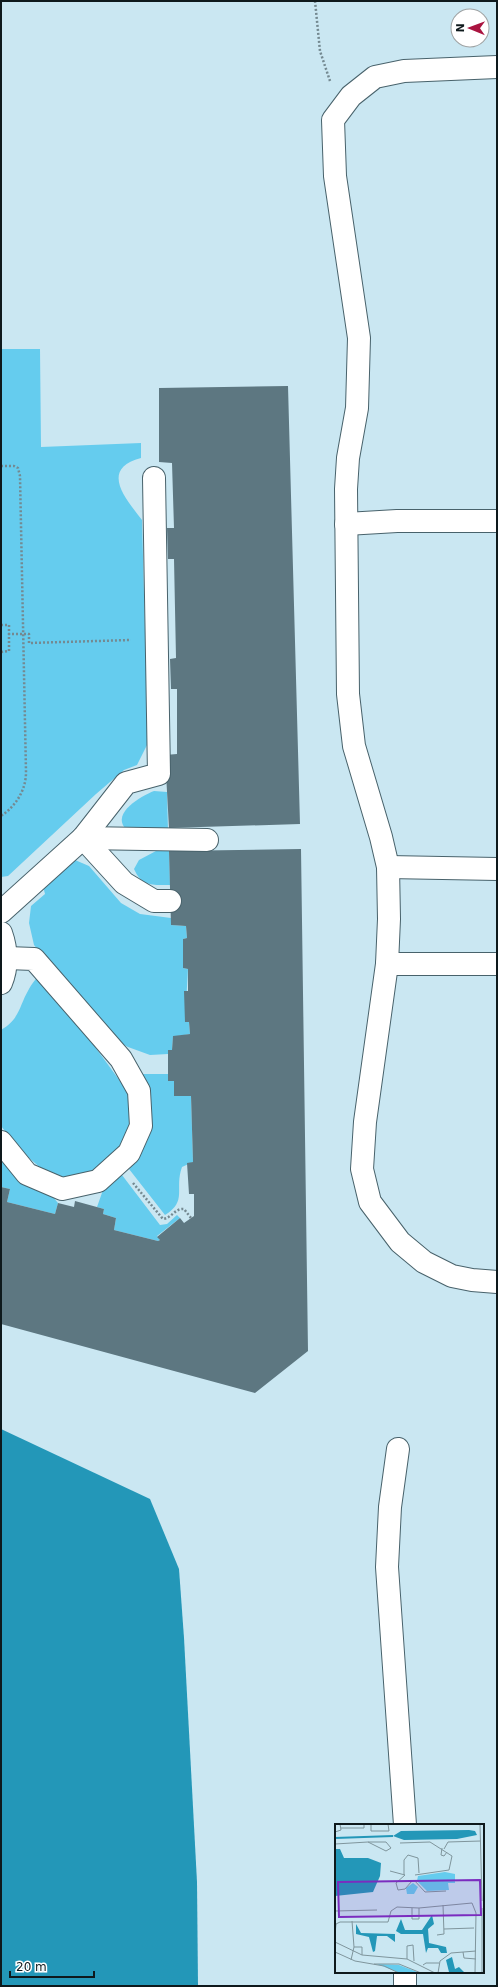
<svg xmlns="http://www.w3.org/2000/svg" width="498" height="1987" viewBox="0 0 498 1987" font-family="'DejaVu Sans',sans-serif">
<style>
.green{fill:#65ccee}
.water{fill:#2397b8}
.building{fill:#5d7781}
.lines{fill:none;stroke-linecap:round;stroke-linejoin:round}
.minor-casing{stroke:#48626b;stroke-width:24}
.path{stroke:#748991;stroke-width:2.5;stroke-dasharray:2 2;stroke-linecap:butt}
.minor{stroke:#fff;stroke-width:22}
.inset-river{fill:none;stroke:#2397b8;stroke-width:2}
.inset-road{fill:none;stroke:#7f959c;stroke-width:1}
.view{fill:#7b2cbf;fill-opacity:0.15;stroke:#7b2cbf;stroke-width:2}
.inset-edge{fill:none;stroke:#0e191c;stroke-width:2}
</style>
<rect width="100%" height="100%" fill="#cae7f2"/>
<!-- green -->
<g class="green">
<path d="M1 349H40L41 447 141 443V458C99 469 126 499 142 520L148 743 137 765 124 770 96 794 8 876 1 877Z"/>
<path d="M154 791 167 792 168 831 125 828C112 813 141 796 154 791Z"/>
<path d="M156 851H169L170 885C153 885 142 887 134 869L139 860Z"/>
<path d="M75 860 89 866 121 903 140 914 171 918V925L186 926 187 938 183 939V968L188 969 185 1022H189L190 1034 173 1037 172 1050 168 1051V1054L150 1055 128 1047 106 1035 34 945 29 923 31 906 45 894 43 886Z"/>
<path d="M38 976 90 1040 128 1092 131 1105 130 1132 124 1144 91 1173 64 1178 50 1176 21 1151 1 1126V1030C20 1019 19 1006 29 989 31 985 35 980 38 976Z"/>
<path d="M139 1074H168L174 1081V1096H191L193 1162 182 1167C174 1189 188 1201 165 1215L129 1169C157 1136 158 1112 139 1074Z"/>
<path d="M1 1156 48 1191 58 1203 55 1214 7 1202 10 1189 1 1187Z"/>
<path d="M122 1175 160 1225 167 1224 177 1215 180 1218 157 1236 160 1240 158 1241 114 1230 116 1218 103 1214 104 1209 97 1207 103 1190Z"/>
</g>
<!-- water -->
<path class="water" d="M1 1429 150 1499 179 1569 184 1638 197 1882 198 1986H1Z"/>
<!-- building -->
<g class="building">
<path d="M288 386 300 824 169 828 165 755 177 754V689H171L170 659 176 658 174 559H168L167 528H174L172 463 159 462V388Z"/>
<path d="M301 849 308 1351 255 1393 1 1324V1187L10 1189 7 1202 55 1214 58 1203 74 1207 75 1201 104 1209 103 1214 116 1218 114 1230 158 1241 160 1240 157 1237 180 1218 184 1223 194 1216V1194H189L187 1163 193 1162 191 1096H174V1081H168V1050H172L173 1036 190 1034 189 1022H185L184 991H188V969L183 968V939L187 938 186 926 171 925 169 851Z"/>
</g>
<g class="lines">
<!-- minor casing -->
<g class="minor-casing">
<g id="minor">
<path d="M497 67 404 71 375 77 351 96 333 120 335 176 359 338 357 408 348 458 346 489 348 694 354 746 381 837 388 867 389 919 387 964 365 1122 362 1169 370 1202 400 1242 424 1262 452 1276 472 1280 497 1282"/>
<path d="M346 524 397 521H497"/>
<path d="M83 838 207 840"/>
<path d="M83 838 124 883 154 901H170"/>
<path d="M388 867 497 869"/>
<path d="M1 912 83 838 126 783 159 774 154 478"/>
<path d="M1 933C7 950 8 966 1 983"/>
<path d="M387 964H497"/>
<path d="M1 1142 27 1174 62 1189 98 1181 129 1153 141 1126 139 1091 121 1059 34 959 7 958"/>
<path d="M398 1449 390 1507 387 1567 405 1825"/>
<path d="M405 1986V1972"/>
</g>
</g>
<!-- path -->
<g class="path">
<path d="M315 1 320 51 330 81"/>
<path d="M1 466H14L18 468 20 476 26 772C26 790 16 806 1 816"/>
<path d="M1 625H9V651L1 652"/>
<path d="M8 634H29V643L131 640"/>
<path d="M133 1183 163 1219C172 1218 175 1208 184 1209L191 1218"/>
</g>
<!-- minor -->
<use href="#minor" class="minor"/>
</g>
<!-- overview -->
<g transform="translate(335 1824)">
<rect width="149" height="149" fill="#cae7f2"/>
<path d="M110 48 120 50V59H113L114 66 92 67 82 57 83 52ZM78 59 83 63 79 70H72L71 64ZM42 140 64 141 85 149H65Z" fill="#65ccee"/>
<path d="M134 6 140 7 142 11 122 15 69 16 58 12 66 7ZM0 25H5L9 34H33L46 39 45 52 38 68 0 72ZM97 91 99 100 93 105 94 119 111 123 112 129H106L103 124H93L91 129 88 110H66L61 107 66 95 70 106H87ZM21 100 26 109 60 110V118L52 112H42L40 127 38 128 34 113 21 110ZM117 133 120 145 124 143 130 149 114 148 111 136Z" fill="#2397b8"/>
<path class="inset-river" d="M0 14 58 12"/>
<path class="inset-road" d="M36 0V7H54L53 0M145 0 147 77M6 4H29V0M0 8 6 6 5 0M65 19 95 18 117 32 114 46 80 51M0 20 33 18H51L56 24 51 27 33 18M107 24 106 31 109 32 112 28M109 25 113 18 146 17M55 47 70 51M69 51V36L73 31 83 34 84 49M70 51 61 59 63 66 70 65 77 57M79 56 90 68 111 67M77 84V95H84V84M147 84V149M0 87 42 86M109 105 139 104M0 110 1 100 5 98H53L56 87 62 83 84 84 137 79 141 89 140 149M102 111 109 110 108 81M0 118 27 131 72 135 100 149M19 123H27V131M0 128 20 137 49 142 64 149M128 128 129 134 141 135M72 135V122L78 121 79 137M16 136 19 123 17 97M39 140H64L86 149M88 141 91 139H104M103 149 105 137 116 129 141 127"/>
<path class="view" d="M145 56 146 91 4 93 3 58Z"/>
<rect width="149" height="149" class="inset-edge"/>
</g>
<!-- border -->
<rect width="498" height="1987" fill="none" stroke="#0e191c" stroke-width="4"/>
<!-- north arrow -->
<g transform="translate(470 28) rotate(271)"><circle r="19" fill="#ffffff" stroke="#9fa3a4"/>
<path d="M0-3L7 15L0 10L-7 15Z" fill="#aa1440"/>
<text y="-6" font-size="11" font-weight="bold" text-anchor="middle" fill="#0e191c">N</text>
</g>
<!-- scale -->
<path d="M10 1971v6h84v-6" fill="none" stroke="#0e191c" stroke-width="2"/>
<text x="16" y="1971" font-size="12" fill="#0e191c" stroke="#ffffff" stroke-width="3" paint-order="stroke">20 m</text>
</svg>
